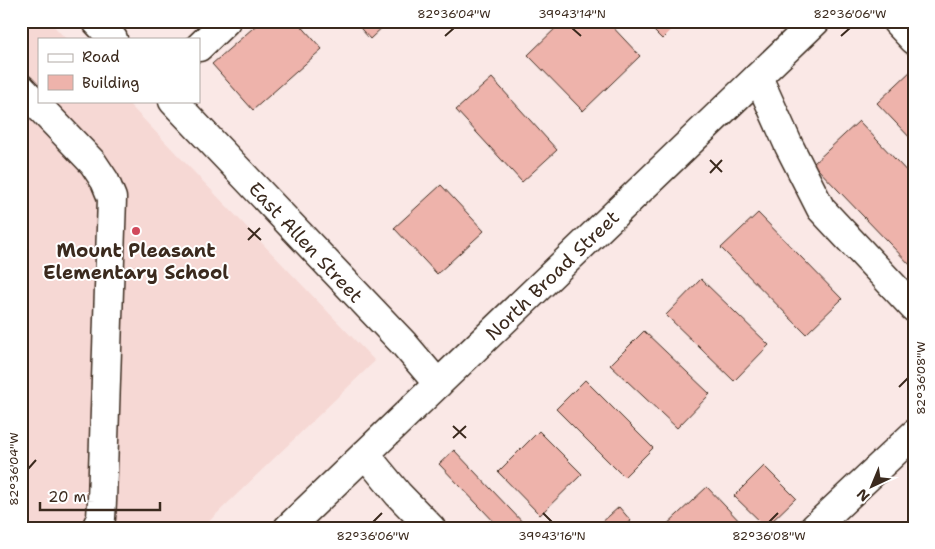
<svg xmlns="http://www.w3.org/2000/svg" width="935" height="549" viewBox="0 0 935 549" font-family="'Shantell Sans',sans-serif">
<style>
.built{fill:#f6d8d4}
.building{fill:#eeb3ab;stroke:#3b2a1e}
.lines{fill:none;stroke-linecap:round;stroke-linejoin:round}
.minor-casing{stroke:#3b2a1e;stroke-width:31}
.minor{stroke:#fff;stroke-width:28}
.ticks{fill:none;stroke:#3b2a1e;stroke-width:2}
.poi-dot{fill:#d1495b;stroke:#fff;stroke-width:2}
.labels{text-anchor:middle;stroke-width:4;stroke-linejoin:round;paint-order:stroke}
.street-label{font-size:19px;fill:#3b2a1e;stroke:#fff}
.poi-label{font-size:19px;font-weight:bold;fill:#3b2a1e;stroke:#fff}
.neatline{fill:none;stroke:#3b2a1e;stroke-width:2}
.ticks-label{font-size:12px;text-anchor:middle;fill:#3b2a1e}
</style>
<rect width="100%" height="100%" fill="#fae8e6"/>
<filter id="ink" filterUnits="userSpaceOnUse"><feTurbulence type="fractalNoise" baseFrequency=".02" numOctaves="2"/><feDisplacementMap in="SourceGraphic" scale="10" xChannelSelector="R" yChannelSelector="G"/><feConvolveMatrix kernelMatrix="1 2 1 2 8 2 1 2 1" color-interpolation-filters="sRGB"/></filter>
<g filter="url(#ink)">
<!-- built -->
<path class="built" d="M21 21H49L66 39H39V101H126L375 361 202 528H21Z"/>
<!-- building -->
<g class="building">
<path d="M261 21H297L322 49 253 110 212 64Z"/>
<path d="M354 21H389L370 39Z"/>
<path d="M563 21H607L640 56 583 111 528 55Z"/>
<path d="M644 21H680L662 39Z"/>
<path d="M914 68V142L877 103Z"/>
<path d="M492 78 557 150 522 182 456 110Z"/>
<path d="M859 121 914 179V269L813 164Z"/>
<path d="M441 185 484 231 437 274 394 228Z"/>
<path d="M758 213 842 299 806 334 721 248Z"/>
<path d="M701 279 769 345 734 381 666 315Z"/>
<path d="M644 331 710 394 677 428 610 365Z"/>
<path d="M585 380 653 448 624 477 556 409Z"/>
<path d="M539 431 582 474 540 515 498 472Z"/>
<path d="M454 450 528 528H500L439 464Z"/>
<path d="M764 466 796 498 766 527 734 496Z"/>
<path d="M707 487 744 526 742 528H663Z"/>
<path d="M619 507 631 521 623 528H604L600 524Z"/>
</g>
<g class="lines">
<!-- minor casing -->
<g class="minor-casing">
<g id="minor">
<path d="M96 21 113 39"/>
<path d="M896 21 914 40"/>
<path d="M199 47 226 21"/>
<path d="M758 77 789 146 821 209 914 308"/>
<path d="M21 88 93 163 105 181 112 198 102 501 101 518 96 528"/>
<path d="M173 101 404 344 438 384"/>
<path d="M365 454 398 494 431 528"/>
<path d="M288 528 816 21"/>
<path d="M814 528 914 434"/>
</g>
</g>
<!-- minor -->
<use href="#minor" class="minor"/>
</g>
</g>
<!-- ticks -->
<path class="ticks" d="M572 28 581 36M445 36 454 28M841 36 850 28M710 160 722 172M710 173 722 160M248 228 261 240M248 240 260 228M899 387 908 378M453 426 466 438M453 438 466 426M28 469 36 460M543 513 552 522M373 522 382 513M769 522 778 513"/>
<!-- markers -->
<circle class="poi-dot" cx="136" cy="231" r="5"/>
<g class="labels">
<!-- street labels -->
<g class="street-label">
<text transform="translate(306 242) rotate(47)" y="7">East Allen Street</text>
<text transform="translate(552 275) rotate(-44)" y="7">North Broad Street</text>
</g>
<!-- poi labels -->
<g class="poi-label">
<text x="136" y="257">Mount Pleasant<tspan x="136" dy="22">Elementary School</tspan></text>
</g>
</g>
<!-- margin -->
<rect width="935" height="549" fill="none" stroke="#fff" stroke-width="55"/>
<!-- legend -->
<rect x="38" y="38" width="162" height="65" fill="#ffffff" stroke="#b1aaa5"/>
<rect x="48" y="54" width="25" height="8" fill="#ffffff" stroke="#b1aaa5"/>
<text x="82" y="62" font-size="15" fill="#3b2a1e">Road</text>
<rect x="48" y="75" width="25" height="15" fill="#eeb3ab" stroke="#b1aaa5"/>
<text x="82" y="88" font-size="15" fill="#3b2a1e">Building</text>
<!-- north arrow -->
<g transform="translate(872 486) rotate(224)" stroke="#ffffff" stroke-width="4" paint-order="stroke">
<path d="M0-4L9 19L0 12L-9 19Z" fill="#3b2a1e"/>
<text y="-8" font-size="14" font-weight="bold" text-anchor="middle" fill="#3b2a1e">N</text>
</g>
<!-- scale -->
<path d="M40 502v8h120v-8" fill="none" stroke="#3b2a1e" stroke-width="2.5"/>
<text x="48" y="502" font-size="15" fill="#3b2a1e" stroke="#ffffff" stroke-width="4" paint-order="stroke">20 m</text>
<rect x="28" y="28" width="880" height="494" class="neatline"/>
<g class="ticks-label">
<text x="454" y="18">82°36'04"W</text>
<text x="572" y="18">39°43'14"N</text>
<text x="850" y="18">82°36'06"W</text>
<text transform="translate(921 378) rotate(-90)" y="4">82°36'08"W</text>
<text transform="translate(14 469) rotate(-90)" y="4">82°36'04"W</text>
<text x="373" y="540">82°36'06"W</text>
<text x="552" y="540">39°43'16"N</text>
<text x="769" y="540">82°36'08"W</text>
</g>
</svg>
